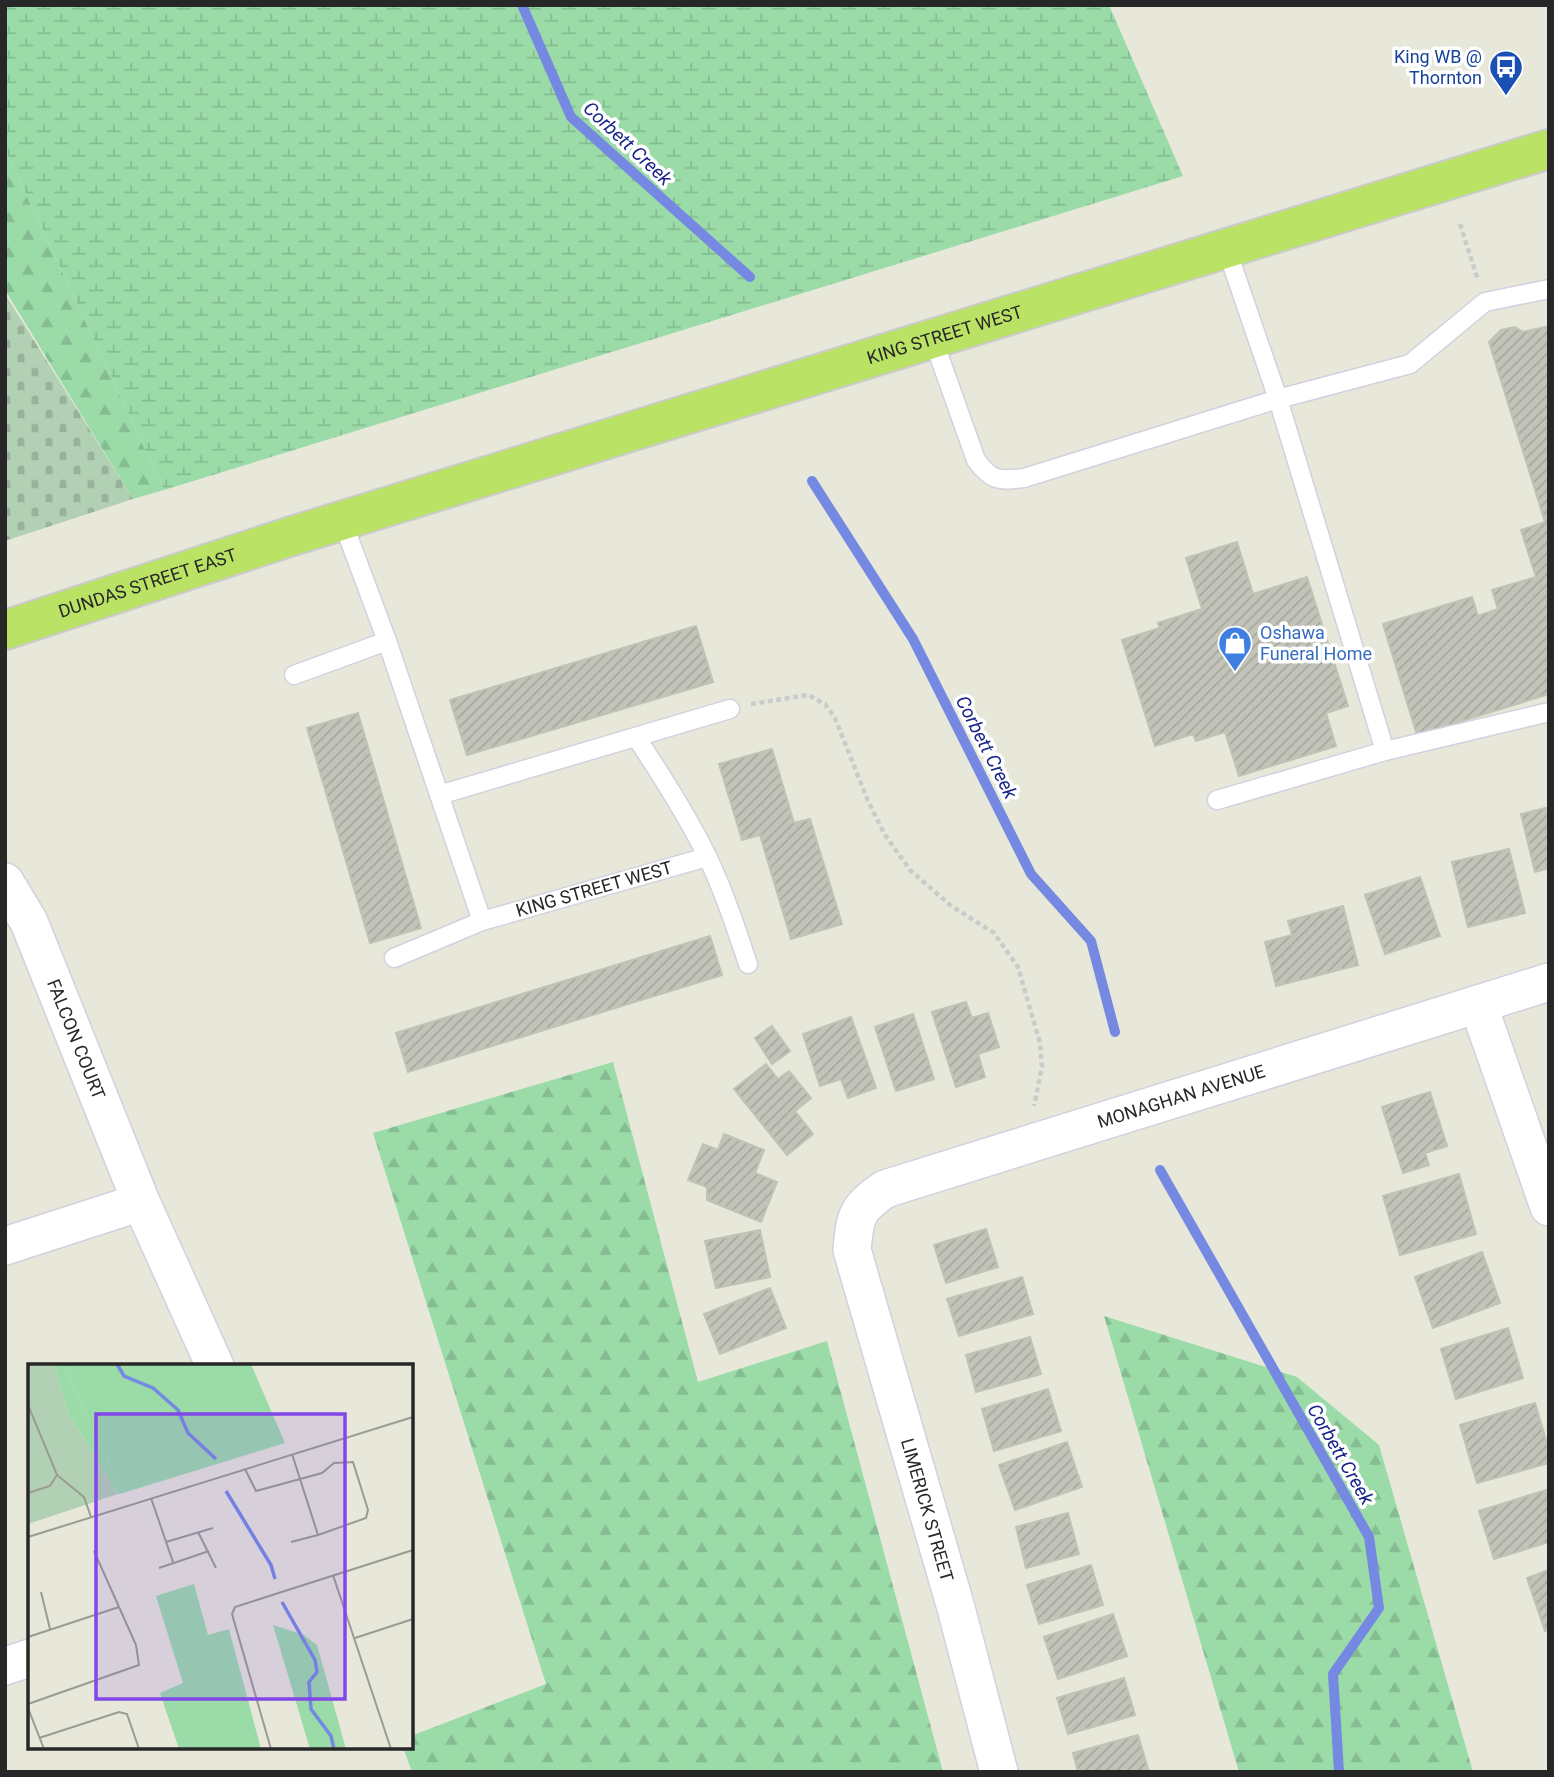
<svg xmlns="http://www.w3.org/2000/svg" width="1554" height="1777" viewBox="0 0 1554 1777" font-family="Roboto,sans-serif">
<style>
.forest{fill:url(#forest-firs)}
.wetland{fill:url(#wetland-marsh)}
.cemetery{fill:url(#cemetery-stones)}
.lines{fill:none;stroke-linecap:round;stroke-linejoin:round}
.stream{stroke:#7589e2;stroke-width:10}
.building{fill:url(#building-hatch);stroke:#c0c3b4;stroke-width:2}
.lane-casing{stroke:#d5cfdf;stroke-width:21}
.street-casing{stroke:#d5cfdf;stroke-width:40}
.primary-casing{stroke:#cbcbcb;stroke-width:42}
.path{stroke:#cbcbcb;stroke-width:4.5;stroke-dasharray:5 3.5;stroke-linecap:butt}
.lane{stroke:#fff;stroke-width:18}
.street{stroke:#fff;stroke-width:37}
.primary{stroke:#bae265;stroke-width:38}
.labels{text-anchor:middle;stroke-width:7;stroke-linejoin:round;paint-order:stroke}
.transit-label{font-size:18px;fill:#164399;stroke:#fff;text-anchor:end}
.street-label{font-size:18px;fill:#272727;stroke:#fff}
.shop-label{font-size:18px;fill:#366cbe;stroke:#fff;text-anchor:start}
.water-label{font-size:19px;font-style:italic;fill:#192589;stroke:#fff}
.inset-river{fill:none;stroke:#7589e2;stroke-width:3.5}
.inset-road{fill:none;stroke:#9a9b92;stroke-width:2}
.view{fill:#8247e8;fill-opacity:0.15;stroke:#8247e8;stroke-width:3.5}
.inset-edge{fill:none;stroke:#272727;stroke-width:3.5}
</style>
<defs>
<pattern id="forest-firs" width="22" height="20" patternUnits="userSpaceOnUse" patternTransform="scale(1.75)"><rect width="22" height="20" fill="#9adba8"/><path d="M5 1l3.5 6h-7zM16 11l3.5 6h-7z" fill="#85bc91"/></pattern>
<pattern id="wetland-marsh" width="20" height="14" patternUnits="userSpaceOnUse" patternTransform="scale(1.75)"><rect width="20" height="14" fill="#9adba8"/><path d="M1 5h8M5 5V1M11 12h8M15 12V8" fill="none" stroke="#85bc91"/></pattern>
<pattern id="cemetery-stones" width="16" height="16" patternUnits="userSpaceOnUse" patternTransform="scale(1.75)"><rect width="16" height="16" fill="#b2d1b4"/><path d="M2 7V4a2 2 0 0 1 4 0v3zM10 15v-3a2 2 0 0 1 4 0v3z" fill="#99b39b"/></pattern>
<pattern id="building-hatch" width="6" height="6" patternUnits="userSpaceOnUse" patternTransform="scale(1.75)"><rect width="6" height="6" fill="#c2c4b9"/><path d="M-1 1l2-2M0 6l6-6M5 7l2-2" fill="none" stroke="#a7a89f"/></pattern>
</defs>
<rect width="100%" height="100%" fill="#e7e8d9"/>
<!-- forest -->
<g class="forest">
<path d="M5 149 164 490 133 499 5 290Z"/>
<path d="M613 1062 698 1382 827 1341 943 1772H412L403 1747H411V1736L546 1684 373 1133Z"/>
<path d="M1104 1316 1297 1377 1379 1445 1473 1772H1239Z"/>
</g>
<!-- wetland -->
<path class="wetland" d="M5 5H1109L1183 176 164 490 5 149Z"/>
<!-- cemetery -->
<path class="cemetery" d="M5 294 133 499 5 541Z"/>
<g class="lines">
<!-- stream -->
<g class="stream">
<path d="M522 5 571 117 750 277"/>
<path d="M812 481 913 639 1031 874 1091 941 1115 1032"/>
<path d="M1160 1170 1369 1537 1379 1608 1333 1674 1339 1772"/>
</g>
</g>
<!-- building -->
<g class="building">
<path d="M1549 326V694L1417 735 1383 624 1472 597 1478 616 1498 609 1492 590 1536 577 1521 530 1545 522 1489 342 1501 330 1515 327 1523 332Z"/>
<path d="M1237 542 1253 594 1307 577 1348 706 1326 713 1336 746 1239 776 1225 732 1196 741 1193 734 1155 746 1122 640 1160 628 1158 623 1202 609 1186 558Z"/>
<path d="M696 626 713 682 467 755 450 700Z"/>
<path d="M358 713 421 928 370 943 307 728Z"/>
<path d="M772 749 794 823 810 819 842 924 791 939 760 835 742 840 719 764Z"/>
<path d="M1549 807V868L1535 872 1521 814Z"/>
<path d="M1509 849 1525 913 1468 927 1452 862Z"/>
<path d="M1420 877 1440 936 1385 954 1365 895Z"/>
<path d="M1343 906 1358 965 1276 986 1265 942 1292 935 1288 921Z"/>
<path d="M710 936 722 975 408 1072 396 1033Z"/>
<path d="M966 1002 972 1018 988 1013 999 1047 978 1054 985 1077 956 1087 932 1012Z"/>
<path d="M913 1014 934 1079 896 1091 875 1027Z"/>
<path d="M851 1017 876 1088 848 1098 841 1079 820 1086 803 1034Z"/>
<path d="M772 1026 790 1051 772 1064 755 1038Z"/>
<path d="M766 1064 778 1079 789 1071 811 1098 795 1111 813 1134 787 1155 734 1089Z"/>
<path d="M1430 1092 1447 1146 1425 1153 1429 1165 1403 1173 1382 1107Z"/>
<path d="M724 1134 764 1150 755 1173 777 1182 761 1222 707 1200V1187L688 1180 703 1144 718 1150Z"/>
<path d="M1459 1174 1476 1234 1400 1255 1383 1196Z"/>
<path d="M986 1229 998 1267 946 1283 934 1245Z"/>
<path d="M760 1230 770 1277 716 1288 705 1241Z"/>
<path d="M1482 1252 1500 1303 1433 1328 1415 1277Z"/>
<path d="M1022 1277 1033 1314 959 1336 947 1299Z"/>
<path d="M770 1288 786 1328 720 1354 704 1314Z"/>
<path d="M1508 1328 1523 1378 1456 1399 1441 1349Z"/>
<path d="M1030 1337 1041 1374 976 1392 966 1355Z"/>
<path d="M1048 1389 1061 1431 994 1451 982 1409Z"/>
<path d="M1535 1403 1549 1450V1463L1477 1483 1460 1425Z"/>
<path d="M1067 1442 1082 1487 1015 1510 999 1465Z"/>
<path d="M1549 1489V1542L1494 1559 1479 1511Z"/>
<path d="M1068 1513 1079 1554 1026 1568 1016 1527Z"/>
<path d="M1091 1565 1103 1605 1039 1624 1027 1585Z"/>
<path d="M1549 1570V1630L1545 1631 1527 1578Z"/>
<path d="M1113 1614 1127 1656 1058 1679 1044 1637Z"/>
<path d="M1124 1678 1135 1715 1068 1734 1057 1698Z"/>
<path d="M1138 1735 1149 1772H1078L1073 1753Z"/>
</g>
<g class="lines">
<!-- lane casing -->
<g class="lane-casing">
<g id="lane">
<path d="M933 339 976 460C991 481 999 481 1024 478L1278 399 1410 364 1485 302 1549 289"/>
<path d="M342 520 387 641 482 921"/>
<path d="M294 675 387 641"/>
<path d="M636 737C662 776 687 815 708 858 724 892 736 928 748 964"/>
<path d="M1385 751 1549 712"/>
<path d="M439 795 730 709"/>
<path d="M1217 800 1385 751 1278 399 1226 247"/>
<path id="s1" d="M394 958 482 921 707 857"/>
</g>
</g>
<!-- street casing -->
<g class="street-casing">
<g id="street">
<path id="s2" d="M5 882 29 922 141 1202 215 1366"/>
<path d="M1478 1004 1549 1207"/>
<path d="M5 1246 141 1202"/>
<path d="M5 1666 30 1658"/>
<path id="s3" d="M999 1772 956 1608 852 1250C855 1216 856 1209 885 1189L1549 982"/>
</g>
</g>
<!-- primary casing -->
<g class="primary-casing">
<g id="primary">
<path id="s4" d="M5 630 292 536 1549 149"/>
</g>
</g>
<!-- path -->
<g class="path">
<path d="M1460 224 1478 280"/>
<path d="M751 704 808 695 825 704 835 718 868 801 885 835 910 870 950 905 994 933 1018 967 1040 1043 1042 1067 1034 1106"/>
</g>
<!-- lane -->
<use href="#lane" class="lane"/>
<!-- street -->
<use href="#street" class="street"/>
<!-- primary -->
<use href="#primary" class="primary"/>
</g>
<!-- icons -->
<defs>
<g id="bus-pin" transform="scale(1.75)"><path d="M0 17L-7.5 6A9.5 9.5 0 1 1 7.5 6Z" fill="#1a4fb4" stroke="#fff"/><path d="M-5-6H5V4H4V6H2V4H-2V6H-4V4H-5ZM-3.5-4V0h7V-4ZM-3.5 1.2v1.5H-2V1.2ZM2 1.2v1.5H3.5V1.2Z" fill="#fff"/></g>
<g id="shop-pin" transform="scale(1.75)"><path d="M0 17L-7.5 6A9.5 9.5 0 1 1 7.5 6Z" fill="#3f7fe0" stroke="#fff"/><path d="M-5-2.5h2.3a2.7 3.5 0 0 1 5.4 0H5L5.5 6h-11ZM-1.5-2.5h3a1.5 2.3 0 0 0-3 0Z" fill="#fff"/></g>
</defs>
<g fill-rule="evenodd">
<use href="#bus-pin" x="1506" y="67"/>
<use href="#shop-pin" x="1235" y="643"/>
</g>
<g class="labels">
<!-- transit labels -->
<g class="transit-label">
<text x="1482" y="63">King WB @<tspan x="1482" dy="21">Thornton</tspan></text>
</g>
<!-- street labels -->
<g class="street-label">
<text dy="6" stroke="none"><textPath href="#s4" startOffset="985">KING STREET WEST</textPath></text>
<text dy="6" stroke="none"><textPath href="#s4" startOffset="150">DUNDAS STREET EAST</textPath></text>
<text dy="6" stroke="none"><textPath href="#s1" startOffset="212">KING STREET WEST</textPath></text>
<text dy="6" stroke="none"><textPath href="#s2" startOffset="173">FALCON COURT</textPath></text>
<text dy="6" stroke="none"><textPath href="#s3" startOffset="926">MONAGHAN AVENUE</textPath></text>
<text transform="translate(927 1510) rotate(74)" y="6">LIMERICK STREET</text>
</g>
<!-- shop labels -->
<g class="shop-label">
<text x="1260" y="639">Oshawa<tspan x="1260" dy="21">Funeral Home</tspan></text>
</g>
<!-- water labels -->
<g class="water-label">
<text transform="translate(628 143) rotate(43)" y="7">Corbett Creek</text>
<text transform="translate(987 747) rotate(63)" y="7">Corbett Creek</text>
<text transform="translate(1341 1454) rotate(60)" y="7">Corbett Creek</text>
</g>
</g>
<!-- overview -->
<g transform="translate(28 1364)">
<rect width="385" height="385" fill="#e7e8d9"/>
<path d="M26 0H35L95 129 90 130 40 49ZM166 220 180 271 201 265 233 385H151L132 329 155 319 128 232ZM245 261 276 271 289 281 318 385H282Z" fill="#9adba8"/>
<path d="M35 0H223L257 79 95 129Z" fill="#9adba8"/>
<path d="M0 0H26L40 49 90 130 0 160Z" fill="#b2d1b4"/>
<path class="inset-river" d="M89 0 96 12 125 24 150 46 160 69 188 95M198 127 243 201 247 215M254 238 287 296 289 308 281 318 283 345 303 372 306 385"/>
<path class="inset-road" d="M0 41 29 111 56 133 63 153M217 105 228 127 294 109 306 99 325 98 340 146 338 154 290 171M0 129 22 122 29 111M123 134 145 198M170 168 188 204M0 173 385 53M138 178 185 164M263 178 290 171 264 90M131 204 181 187M305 211 363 385M13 228 22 265M0 273 91 243M327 274 385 255M0 340 111 301 108 281 66 187M0 344 16 385M11 374 91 348 99 350 111 385M243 385 204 250 207 243 385 186"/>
<path class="view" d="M68 50H317V335H68Z"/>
<rect width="385" height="385" class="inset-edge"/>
</g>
<!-- border -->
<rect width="1554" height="1777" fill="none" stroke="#272727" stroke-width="14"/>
</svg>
